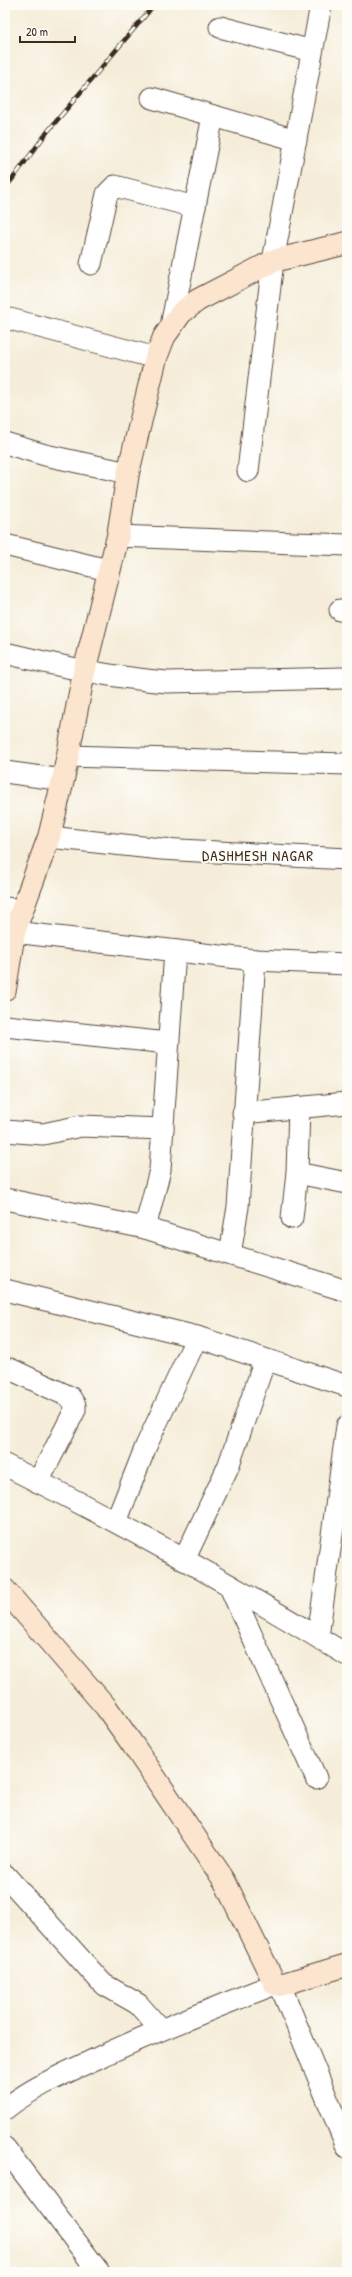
<svg xmlns="http://www.w3.org/2000/svg" width="352" height="2277" viewBox="0 0 352 2277" font-family="'Patrick Hand',sans-serif">
<style>
.lines{fill:none;stroke-linecap:round;stroke-linejoin:round}
.street-casing{stroke:#57473a;stroke-width:23}
.secondary-casing{stroke:#57473a;stroke-width:24}
.street{stroke:#fff;stroke-width:21}
.secondary{stroke:#fce5cf;stroke-width:22}
.rail-casing{stroke:#3b2a1e;stroke-width:4.5}
.rail{stroke:#fdfcf7;stroke-width:3;stroke-dasharray:9;stroke-linecap:butt}
.labels{text-anchor:middle;stroke-width:4;stroke-linejoin:round;paint-order:stroke}
.neighbourhood-label{font-size:15px;letter-spacing:1px;fill:#3b2a1e;stroke:#fdfcf7}
</style>
<rect width="100%" height="100%" fill="#fdfcf7"/>
<filter id="ink" filterUnits="userSpaceOnUse"><feTurbulence type="fractalNoise" baseFrequency=".025" numOctaves="2"/><feDisplacementMap in="SourceGraphic" scale="8" xChannelSelector="R" yChannelSelector="G"/><feConvolveMatrix kernelMatrix="1 2 1 2 8 2 1 2 1" color-interpolation-filters="sRGB"/></filter>
<filter id="wash" filterUnits="userSpaceOnUse"><feTurbulence type="fractalNoise" baseFrequency=".012" numOctaves="4" result="noise"/><feDisplacementMap in="SourceGraphic" scale="16" xChannelSelector="R" yChannelSelector="G"/><feGaussianBlur stdDeviation="0.9" result="paint"/><feColorMatrix in="noise" values="0 0 0 0 0 0 0 0 0 0 0 0 0 0 0 0 0 1.4 0 .05"/><feComposite in="paint" operator="in"/></filter>
<g filter="url(#wash)">
<rect width="100%" height="100%" fill="#f5edd9"/>
</g>
<g filter="url(#ink)">
<g class="lines">
<!-- street casing -->
<g class="street-casing">
<g id="street">
<path d="M220 27 312 51"/>
<path d="M152 98 296 140"/>
<path d="M91 264 107 194 115 186 195 207"/>
<path d="M10 319 156 358"/>
<path d="M171 326 213 116"/>
<path d="M5 443 45 455 128 473"/>
<path d="M248 471 273 261 321 5"/>
<path d="M118 536 347 545"/>
<path d="M5 545 108 570"/>
<path d="M340 610 347 611"/>
<path d="M5 653C60 666 112 678 168 682L343 678"/>
<path d="M68 756 347 764"/>
<path d="M5 772 63 780"/>
<path d="M49 837 161 849 347 859"/>
<path d="M5 908 21 910"/>
<path d="M14 932 255 960 347 964"/>
<path d="M5 1026 168 1043"/>
<path d="M243 1113 347 1103"/>
<path d="M5 1131 43 1134 81 1126 163 1129"/>
<path d="M297 1173 347 1183"/>
<path d="M5 1199 145 1228 347 1291"/>
<path d="M292 1218 297 1173 299 1107"/>
<path d="M145 1228 160 1170 175 951"/>
<path d="M230 1254 238 1207 255 960"/>
<path d="M5 1290 197 1337 347 1386"/>
<path d="M10 1369 70 1397 75 1405V1410L38 1482"/>
<path d="M5 1465C122 1523 236 1587 347 1655"/>
<path d="M116 1522 146 1446 197 1337"/>
<path d="M184 1560 228 1467 265 1360"/>
<path d="M229 1585 316 1778"/>
<path d="M318 1637 347 1426"/>
<path d="M5 1875 103 1984 138 2004 160 2029"/>
<path d="M280 1985 347 2147"/>
<path d="M5 2109C34 2086 70 2071 104 2055 160 2029 217 2007 275 1984"/>
<path d="M5 2148 99 2272"/>
</g>
</g>
<!-- secondary casing -->
<g class="secondary-casing">
<g id="secondary">
<path d="M5 989 14 932 49 837 63 780 84 672 118 536 128 473 156 358 164 337 181 313 198 300 273 261 347 243"/>
<path d="M5 1590 106 1707 133 1745 224 1880 275 1984 280 1985 347 1965"/>
</g>
</g>
<!-- street -->
<use href="#street" class="street"/>
<!-- secondary -->
<use href="#secondary" class="secondary"/>
<!-- rail casing -->
<g class="rail-casing">
<path id="rail" d="M5 189 48 131 154 5"/>
</g>
<!-- rail -->
<use href="#rail" class="rail"/>
</g>
</g>
<g class="labels">
<!-- neighbourhood labels -->
<g class="neighbourhood-label">
<text x="258" y="861">DASHMESH NAGAR</text>
</g>
</g>
<!-- margin -->
<rect width="352" height="2277" fill="none" stroke="#fdfcf7" stroke-width="20"/>
<!-- scale -->
<path d="M20 36v6h55v-6" fill="none" stroke="#3b2a1e" stroke-width="2"/>
<text x="26" y="36" font-size="12" fill="#3b2a1e" stroke="#fdfcf7" stroke-width="3" paint-order="stroke">20 m</text>
</svg>
